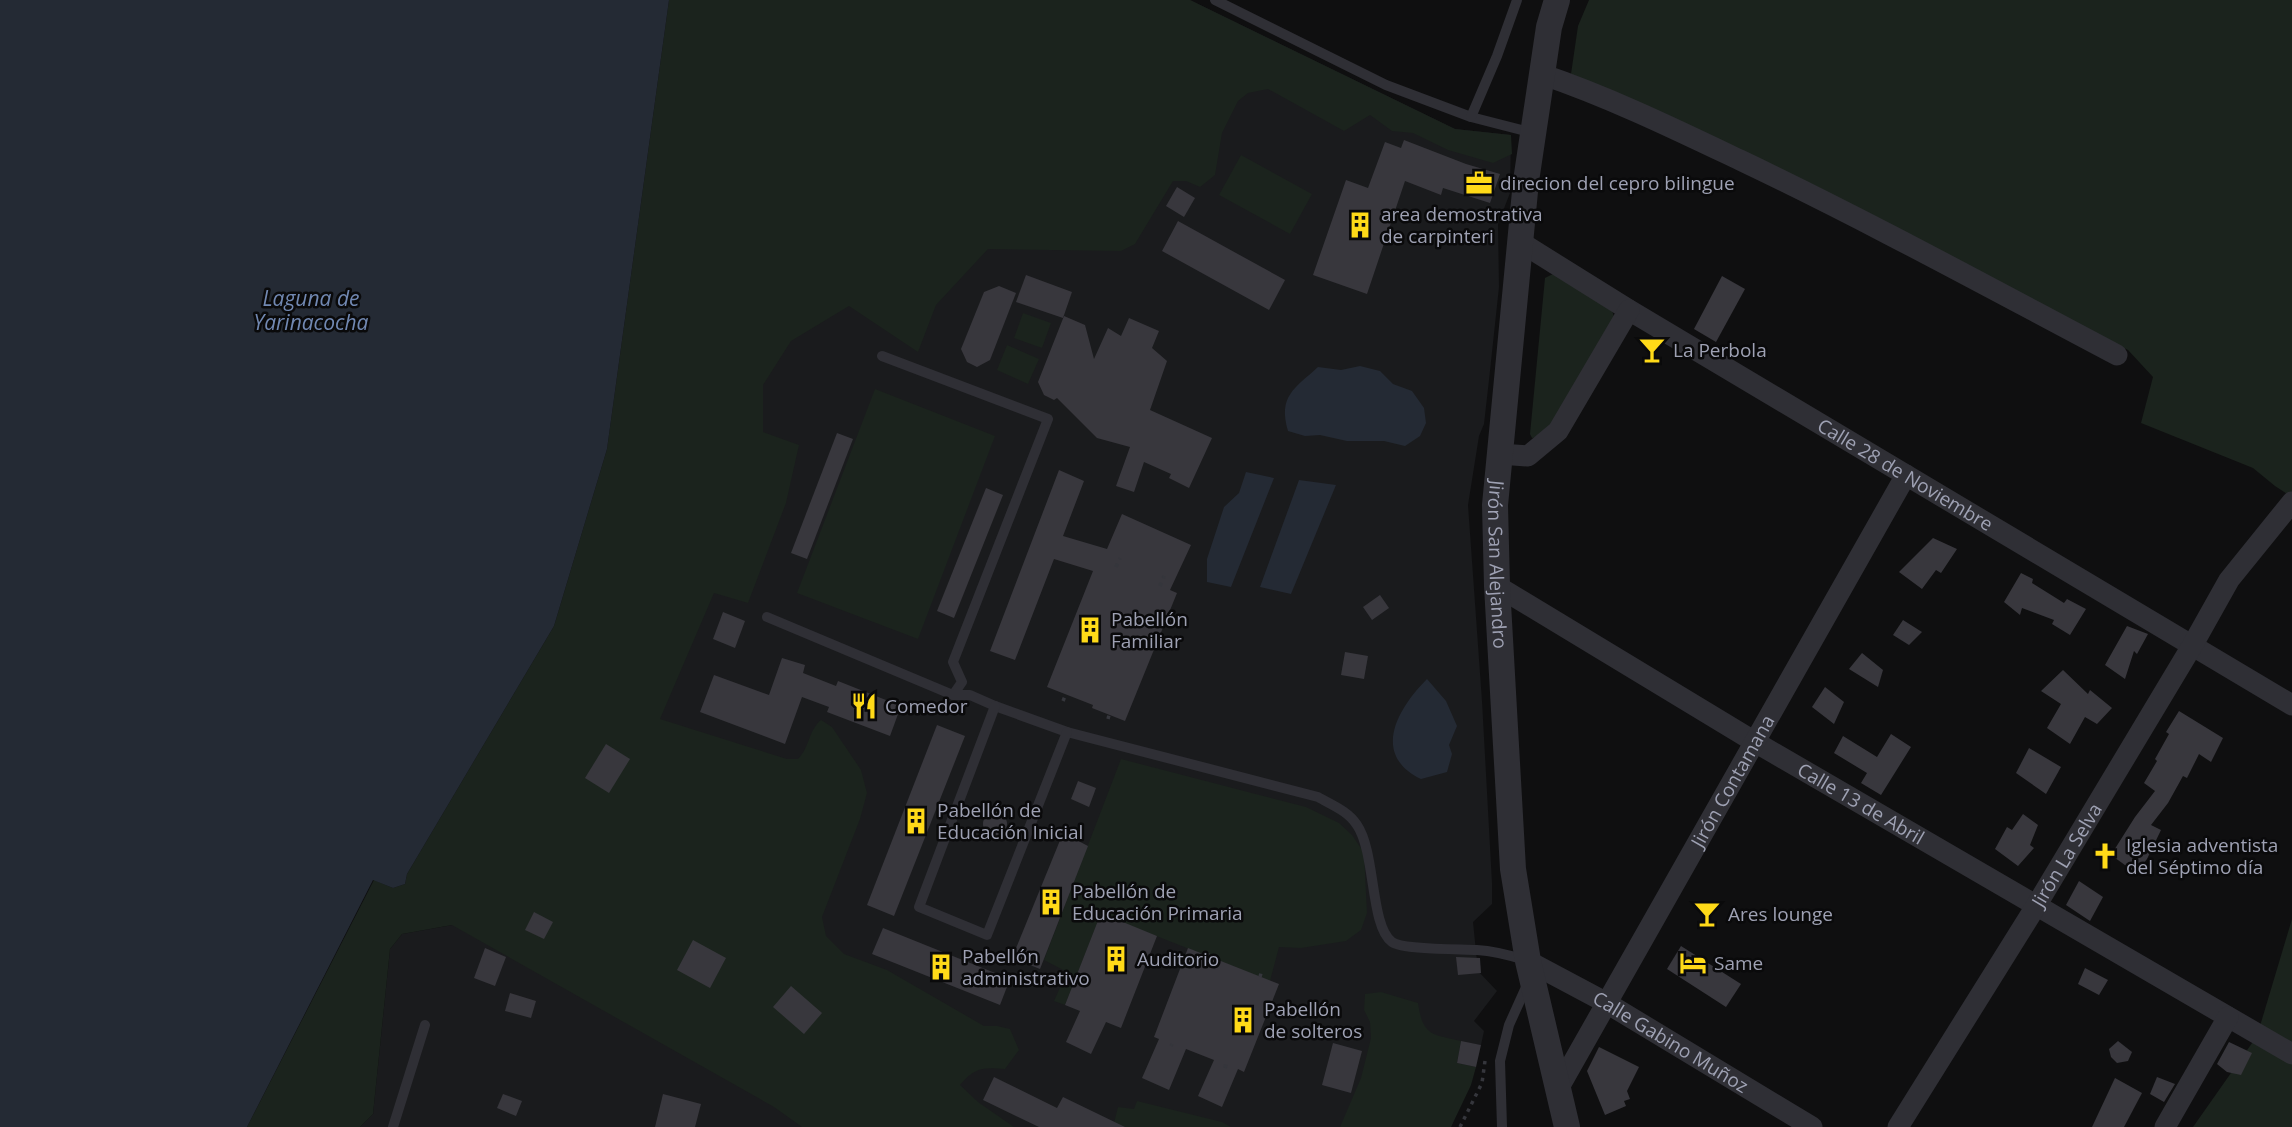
<svg xmlns="http://www.w3.org/2000/svg" width="2292" height="1127" viewBox="0 0 2292 1127" font-family="'Open Sans',sans-serif">
<style>
.built{fill:#1a1b1d}
.green{fill:#1b231d}
.water{fill:#242a34}
.building{fill:#38373d}
.lines{fill:none;stroke-linecap:round;stroke-linejoin:round}
.path{stroke:#35363c;stroke-width:3.5;stroke-dasharray:3.5 5;stroke-linecap:butt}
.service{stroke:#2f2f35;stroke-width:10}
.minor{stroke:#2f2f35;stroke-width:21}
.tertiary{stroke:#2f2f35;stroke-width:26}
.labels{text-anchor:middle;stroke-width:5;stroke-linejoin:round;paint-order:stroke}
.poi-label{font-size:19px;fill:#9ea1b3;stroke:#0a0a0b;text-anchor:start}
.street-label{font-size:19px;fill:#9ea1b3;stroke:#0a0a0b}
.water-label{font-size:21px;font-style:italic;fill:#7188b2;stroke:#0a0a0b}
</style>
<rect width="100%" height="100%" fill="#0f0f10"/>
<!-- built -->
<path class="built" d="M688 0H1190L1455 129 1511 135 1510 193 1498 224 1499 287 1489 380 1484 424 1479 436 1468 505 1482 701 1492 883V904L1473 922 1478 971 1497 991 1474 1021 1484 1031 1481 1045 1461 1042 1457 1063 1476 1067 1451 1127H360L373 1114 390 949 402 934 452 925 549 721 690 192 677 29Z"/>
<!-- green -->
<g class="green">
<path d="M669 0H1190L1455 129 1511 135 1512 154 1493 163 1448 150 1413 133 1392 131 1370 115 1344 131 1268 89 1248 93 1238 101 1222 133 1215 175 1200 187 1186 181H1173L1135 244 1121 251 988 249 936 305 918 352 849 306 791 341 763 385V432L799 445 786 503 748 603 714 593 660 719 787 759H798C810 747 808 731 821 720L832 727 861 770 867 793 860 819 822 917 826 936 844 954 887 970 984 1026H997L1010 1029 1019 1050 1005 1069C983 1067 975 1067 960 1085L978 1102 1014 1127H802L774 1107 452 925 402 934 390 949 373 1114 360 1127H247L374 880 393 888 405 884 407 874 554 626 607 449Z"/>
<path d="M1589 0H2292V497L2275 486 2253 468 2141 423 2153 377 2128 350 1963 263 1571 74 1578 26Z"/>
<path d="M1241 155 1312 194 1290 234 1219 195Z"/>
<path d="M1553 274 1611 307 1614 317 1556 422 1538 437 1532 438 1530 434 1545 278Z"/>
<path d="M1023 313 1051 323 1042 348 1014 338Z"/>
<path d="M1007 345 1039 359 1028 384 997 370Z"/>
<path d="M875 389 995 436 918 639 797 593Z"/>
<path d="M1121 759 1306 807 1339 823 1352 835 1364 853 1367 913 1361 930 1346 941 1301 948 1279 947 1270 981 1101 914 1065 1005 1054 1001 1067 972 1044 960Z"/>
<path d="M2292 919V1127H2193L2257 1036Z"/>
<path d="M1381 992 1418 1003C1423 1036 1431 1034 1461 1041L1457 1063 1476 1067 1471 1085 1451 1127H1340L1361 1078 1371 1038 1370 1022 1364 1010 1365 994Z"/>
<path d="M1137 1101 1222 1122 1231 1127H1113L1118 1107 1134 1109Z"/>
</g>
<!-- water -->
<g class="water">
<path d="M0 0H669L607 449 554 626 407 874 405 884 393 888 373 880 247 1127H0Z"/>
<path d="M1360 366 1380 371 1393 384 1412 391 1424 408 1426 423 1420 436 1405 446 1384 441H1347L1320 435 1305 436 1288 431C1278 396 1294 389 1318 367L1341 370Z"/>
<path d="M1246 472 1274 478 1231 587 1207 582V559L1224 507 1239 493Z"/>
<path d="M1299 480 1336 485 1291 594 1260 587Z"/>
<path d="M1427 679 1446 701 1457 726 1449 745 1452 754 1447 772 1421 779C1371 755 1397 709 1427 679Z"/>
</g>
<!-- building -->
<g class="building">
<path d="M1404 140 1466 164 1500 174 1490 203 1443 188 1441 195 1405 181 1367 294 1313 275 1346 180 1368 188 1385 142 1401 148Z"/>
<path d="M1177 187 1195 198 1184 217 1166 206Z"/>
<path d="M1178 221 1285 280 1269 310 1162 251Z"/>
<path d="M1026 275 1072 292 1063 318 1016 302Z"/>
<path d="M1722 276 1745 289 1716 342 1694 329Z"/>
<path d="M999 286 1016 293 990 360 977 367 967 362 961 349 984 292Z"/>
<path d="M1064 316 1085 325 1094 359 1108 328 1121 336 1129 318 1159 331 1152 348 1167 361 1150 410 1212 438 1189 488 1169 478 1171 474 1144 462 1134 492 1116 486 1130 447 1097 438 1057 398 1054 400 1044 395 1038 382Z"/>
<path d="M837 433 853 439 807 559 791 553Z"/>
<path d="M1059 470 1084 481 1063 536 1107 549 1122 514 1191 545 1170 590 1177 593 1125 721 1092 708 1093 705 1047 687 1093 571 1054 559 1015 660 990 651Z"/>
<path d="M986 488 1003 495 954 618 937 611Z"/>
<path d="M1933 538 1957 549 1941 573 1936 570 1922 589 1899 572Z"/>
<path d="M2021 573 2033 579 2032 583 2064 603 2067 599 2086 609 2070 635 2052 624 2054 620 2022 608 2020 615 2004 602Z"/>
<path d="M1380 595 1389 608 1372 620 1363 607Z"/>
<path d="M723 612 745 621 735 648 713 639Z"/>
<path d="M1903 620 1922 632 1909 645 1893 635Z"/>
<path d="M2127 626 2148 634 2137 654 2134 651 2125 679 2105 665Z"/>
<path d="M1345 652 1368 656 1364 679 1341 675Z"/>
<path d="M1862 653 1883 670 1878 687 1849 669Z"/>
<path d="M782 658 805 665 803 673 836 686 838 681 901 706 890 736 827 712 829 707 802 697 785 744 700 712 714 675 769 695Z"/>
<path d="M2063 670 2088 694 2090 690 2112 708 2097 724 2085 717 2070 744 2047 728 2061 704 2041 691Z"/>
<path d="M1825 687 1844 702 1834 724 1812 707Z"/>
<path d="M2179 711 2223 738 2211 762 2199 754 2187 778 2183 776 2168 803 2151 825 2161 830 2147 859 2136 873 2111 855 2135 817 2155 791 2144 783 2157 761 2155 759 2169 734 2166 732Z"/>
<path d="M937 725 965 736 894 916 867 905Z"/>
<path d="M1891 734 1911 747 1881 795 1861 783 1867 773 1834 753 1843 736 1877 757Z"/>
<path d="M606 744 630 759 609 793 585 778Z"/>
<path d="M2029 748 2061 767 2046 794 2016 773Z"/>
<path d="M1078 781 1096 788 1089 807 1071 799Z"/>
<circle cx="995" cy="824" r="12"/>
<path d="M2023 814 2038 825 2030 845 2034 848 2018 866 1995 849 2007 827 2012 830Z"/>
<path d="M1063 833 1088 846 1040 969 1012 958Z"/>
<path d="M2079 881 2103 897 2090 921 2066 905Z"/>
<path d="M534 912 553 922 544 939 525 930Z"/>
<path d="M1101 913 1157 936 1121 1028 1106 1022 1091 1054 1066 1042 1080 1011 1065 1005Z"/>
<path d="M883 928 1010 979 1000 1005 872 954Z"/>
<path d="M693 940 726 958 710 988 677 970Z"/>
<path d="M1681 946 1741 984 1726 1007 1667 969Z"/>
<path d="M485 948 506 957 495 986 474 978Z"/>
<path d="M1188 948 1279 984 1244 1072 1238 1069 1222 1107 1198 1096 1214 1060 1186 1049 1169 1090 1142 1078 1159 1039 1154 1037Z"/>
<path d="M1456 957 1480 958 1481 973 1458 975Z"/>
<path d="M2085 968 2108 980 2099 995 2078 984Z"/>
<path d="M791 986 822 1013 804 1034 773 1007Z"/>
<path d="M510 993 536 1001 531 1018 505 1011Z"/>
<path d="M1461 1041 1481 1045 1476 1067 1457 1063Z"/>
<path d="M2118 1041 2132 1052 2128 1061 2117 1063 2111 1057 2109 1049Z"/>
<path d="M2229 1042 2252 1053 2241 1075 2227 1072 2217 1064Z"/>
<path d="M1333 1043 1362 1051 1351 1093 1322 1085Z"/>
<path d="M1599 1047 1639 1067 1627 1091 1630 1099 1624 1101 1626 1106 1605 1115 1587 1071Z"/>
<path d="M994 1077 1057 1108 1063 1097 1125 1127H1039L983 1100Z"/>
<path d="M2157 1077 2175 1084 2164 1102 2150 1094Z"/>
<path d="M2115 1078 2142 1093 2124 1127H2092Z"/>
<path d="M503 1094 522 1101 516 1116 497 1108Z"/>
<path d="M663 1094 701 1104 695 1127H655Z"/>
</g>
<g class="lines">
<!-- path -->
<g class="path">
<path d="M1116 567 1120 558"/>
<path d="M1160 586 1164 576"/>
<path d="M1063 701 1066 694"/>
<path d="M1108 719 1109 715"/>
<path d="M1207 956 1209 952"/>
<path d="M1260 977 1261 973"/>
<path d="M1171 1046 1172 1044"/>
<path d="M1225 1068 1226 1064"/>
<path d="M1460 1127 1482 1083 1485 1061"/>
</g>
<!-- service -->
<g class="service">
<path d="M1215 0 1386 85 1471 117 1533 133"/>
<path d="M1471 117 1497 56 1517 0"/>
<path d="M882 356 1048 419 953 662 962 682 953 695"/>
<path d="M767 617 953 695H970L995 706 1067 732 1318 797C1332 805 1348 811 1357 825 1376 853 1370 926 1392 942 1403 950 1461 949 1477 950 1494 951 1509 955 1525 960"/>
<path d="M995 706 919 907 987 935 1067 732"/>
<path d="M393 1127 425 1025"/>
<path d="M1502 1127 1500 1061 1509 1025 1527 985"/>
</g>
<!-- minor -->
<g class="minor">
<path d="M1541 74C1609 97 1675 129 1740 160 1868 221 1992 289 2117 355"/>
<path id="s1" d="M1520 242 1629 310 2292 705"/>
<path d="M1500 454 1528 456 1558 431 1629 310"/>
<path id="s2" d="M1497 586 1755 742 2292 1054"/>
<path id="s3" d="M1528 961 1605 1002 1812 1127"/>
<path id="s4" d="M1558 1089 1906 475"/>
<path id="s5" d="M1898 1127 2036 906 2192 646 2229 580 2292 502"/>
<path d="M2165 1127 2228 1017"/>
</g>
<!-- tertiary -->
<path class="tertiary" id="s6" d="M1557 0 1549 27 1526 181 1495 505 1497 586 1513 869 1528 961 1567 1127"/>
</g>
<!-- icons -->
<defs>
<g id="office-bare" transform="scale(2.1)"><path d="M-6-3h4V-5.5h4V-3h4V5H-6ZM-1-4.5V-3h2v-1.5ZM-6 0V1H6V0Z" fill="#ffda18" stroke="#0a0a0b" stroke-width="2.5" paint-order="stroke"/></g>
<g id="building-bare" transform="scale(2.1)"><path d="M-4-6H4V6H1V3H-1V6H-4ZM-2.5-4.3h1.7v1.8h-1.7ZM.8-4.3h1.7v1.8H.8ZM-2.5-1h1.7V.8h-1.7ZM.8-1h1.7V.8H.8Z" fill="#ffda18" stroke="#0a0a0b" stroke-width="2.5" paint-order="stroke"/></g>
<g id="bar-bare" transform="scale(2.1)"><path d="M-6-5H6L.8 .8V4.5H3.5V6h-7V4.5H-.8V.8Z" fill="#ffda18" stroke="#0a0a0b" stroke-width="2.5" paint-order="stroke"/></g>
<g id="restaurant-bare" transform="scale(2.1)"><path d="M-5-6h1v4h1v-4h1v4h1v-4h1v5L-1.5 .5V6h-2V.5L-5-1ZM5-6V6H3V1.5H1.5Q1.5-4 5-6Z" fill="#ffda18" stroke="#0a0a0b" stroke-width="2.5" paint-order="stroke"/></g>
<g id="church-bare" transform="scale(2.1)"><path d="M-1.2-6h2.4v3.5h3.3v2.4h-3.3V6h-2.4V-.1h-3.3v-2.4h3.3Z" fill="#ffda18" stroke="#0a0a0b" stroke-width="2.5" paint-order="stroke"/></g>
<g id="hotel-bare" transform="scale(2.1)"><path d="M-6-4.5h1.5V1H6V5H4.5V3h-9V5H-6ZM-4 0a1.8 1.8 0 1 1 3.6 0ZM.5 0V-2.5h3Q6-2.5 6 0Z" fill="#ffda18" stroke="#0a0a0b" stroke-width="2.5" paint-order="stroke"/></g>
</defs>
<g fill-rule="evenodd">
<use href="#office-bare" x="1479" y="183"/>
<use href="#building-bare" x="1360" y="225"/>
<use href="#bar-bare" x="1652" y="350"/>
<use href="#building-bare" x="1090" y="630"/>
<use href="#restaurant-bare" x="864" y="706"/>
<use href="#building-bare" x="916" y="821"/>
<use href="#church-bare" x="2105" y="856"/>
<use href="#building-bare" x="1051" y="902"/>
<use href="#bar-bare" x="1707" y="914"/>
<use href="#building-bare" x="1116" y="959"/>
<use href="#hotel-bare" x="1693" y="963"/>
<use href="#building-bare" x="941" y="967"/>
<use href="#building-bare" x="1243" y="1020"/>
</g>
<g class="labels">
<!-- poi labels -->
<g class="poi-label">
<text x="1500" y="190">direcion del cepro bilingue</text>
<text x="1381" y="221">area demostrativa<tspan x="1381" dy="22">de carpinteri</tspan></text>
<text x="1673" y="357">La Perbola</text>
<text x="1111" y="626">Pabellón<tspan x="1111" dy="22">Familiar</tspan></text>
<text x="885" y="713">Comedor</text>
<text x="937" y="817">Pabellón de<tspan x="937" dy="22">Educación Inicial</tspan></text>
<text x="2126" y="852">Iglesia adventista<tspan x="2126" dy="22">del Séptimo día</tspan></text>
<text x="1072" y="898">Pabellón de<tspan x="1072" dy="22">Educación Primaria</tspan></text>
<text x="1728" y="921">Ares lounge</text>
<text x="962" y="963">Pabellón<tspan x="962" dy="22">administrativo</tspan></text>
<text x="1137" y="966">Auditorio</text>
<text x="1714" y="970">Same</text>
<text x="1264" y="1016">Pabellón<tspan x="1264" dy="22">de solteros</tspan></text>
</g>
<!-- street labels -->
<g class="street-label">
<text dy="7" stroke="none"><textPath href="#s1" startOffset="450">Calle 28 de Noviembre</textPath></text>
<text dy="7" stroke="none"><textPath href="#s6" startOffset="569">Jirón San Alejandro</textPath></text>
<text dy="7" stroke="none"><textPath href="#s4" startOffset="354">Jirón Contamana</textPath></text>
<text dy="7" stroke="none"><textPath href="#s2" startOffset="424">Calle 13 de Abril</textPath></text>
<text dy="7" stroke="none"><textPath href="#s5" startOffset="320">Jirón La Selva</textPath></text>
<text dy="7" stroke="none"><textPath href="#s3" startOffset="164">Calle Gabino Muñoz</textPath></text>
</g>
<!-- water labels -->
<g class="water-label">
<text x="311" y="306">Laguna de<tspan x="311" dy="24">Yarinacocha</tspan></text>
</g>
</g>
</svg>
